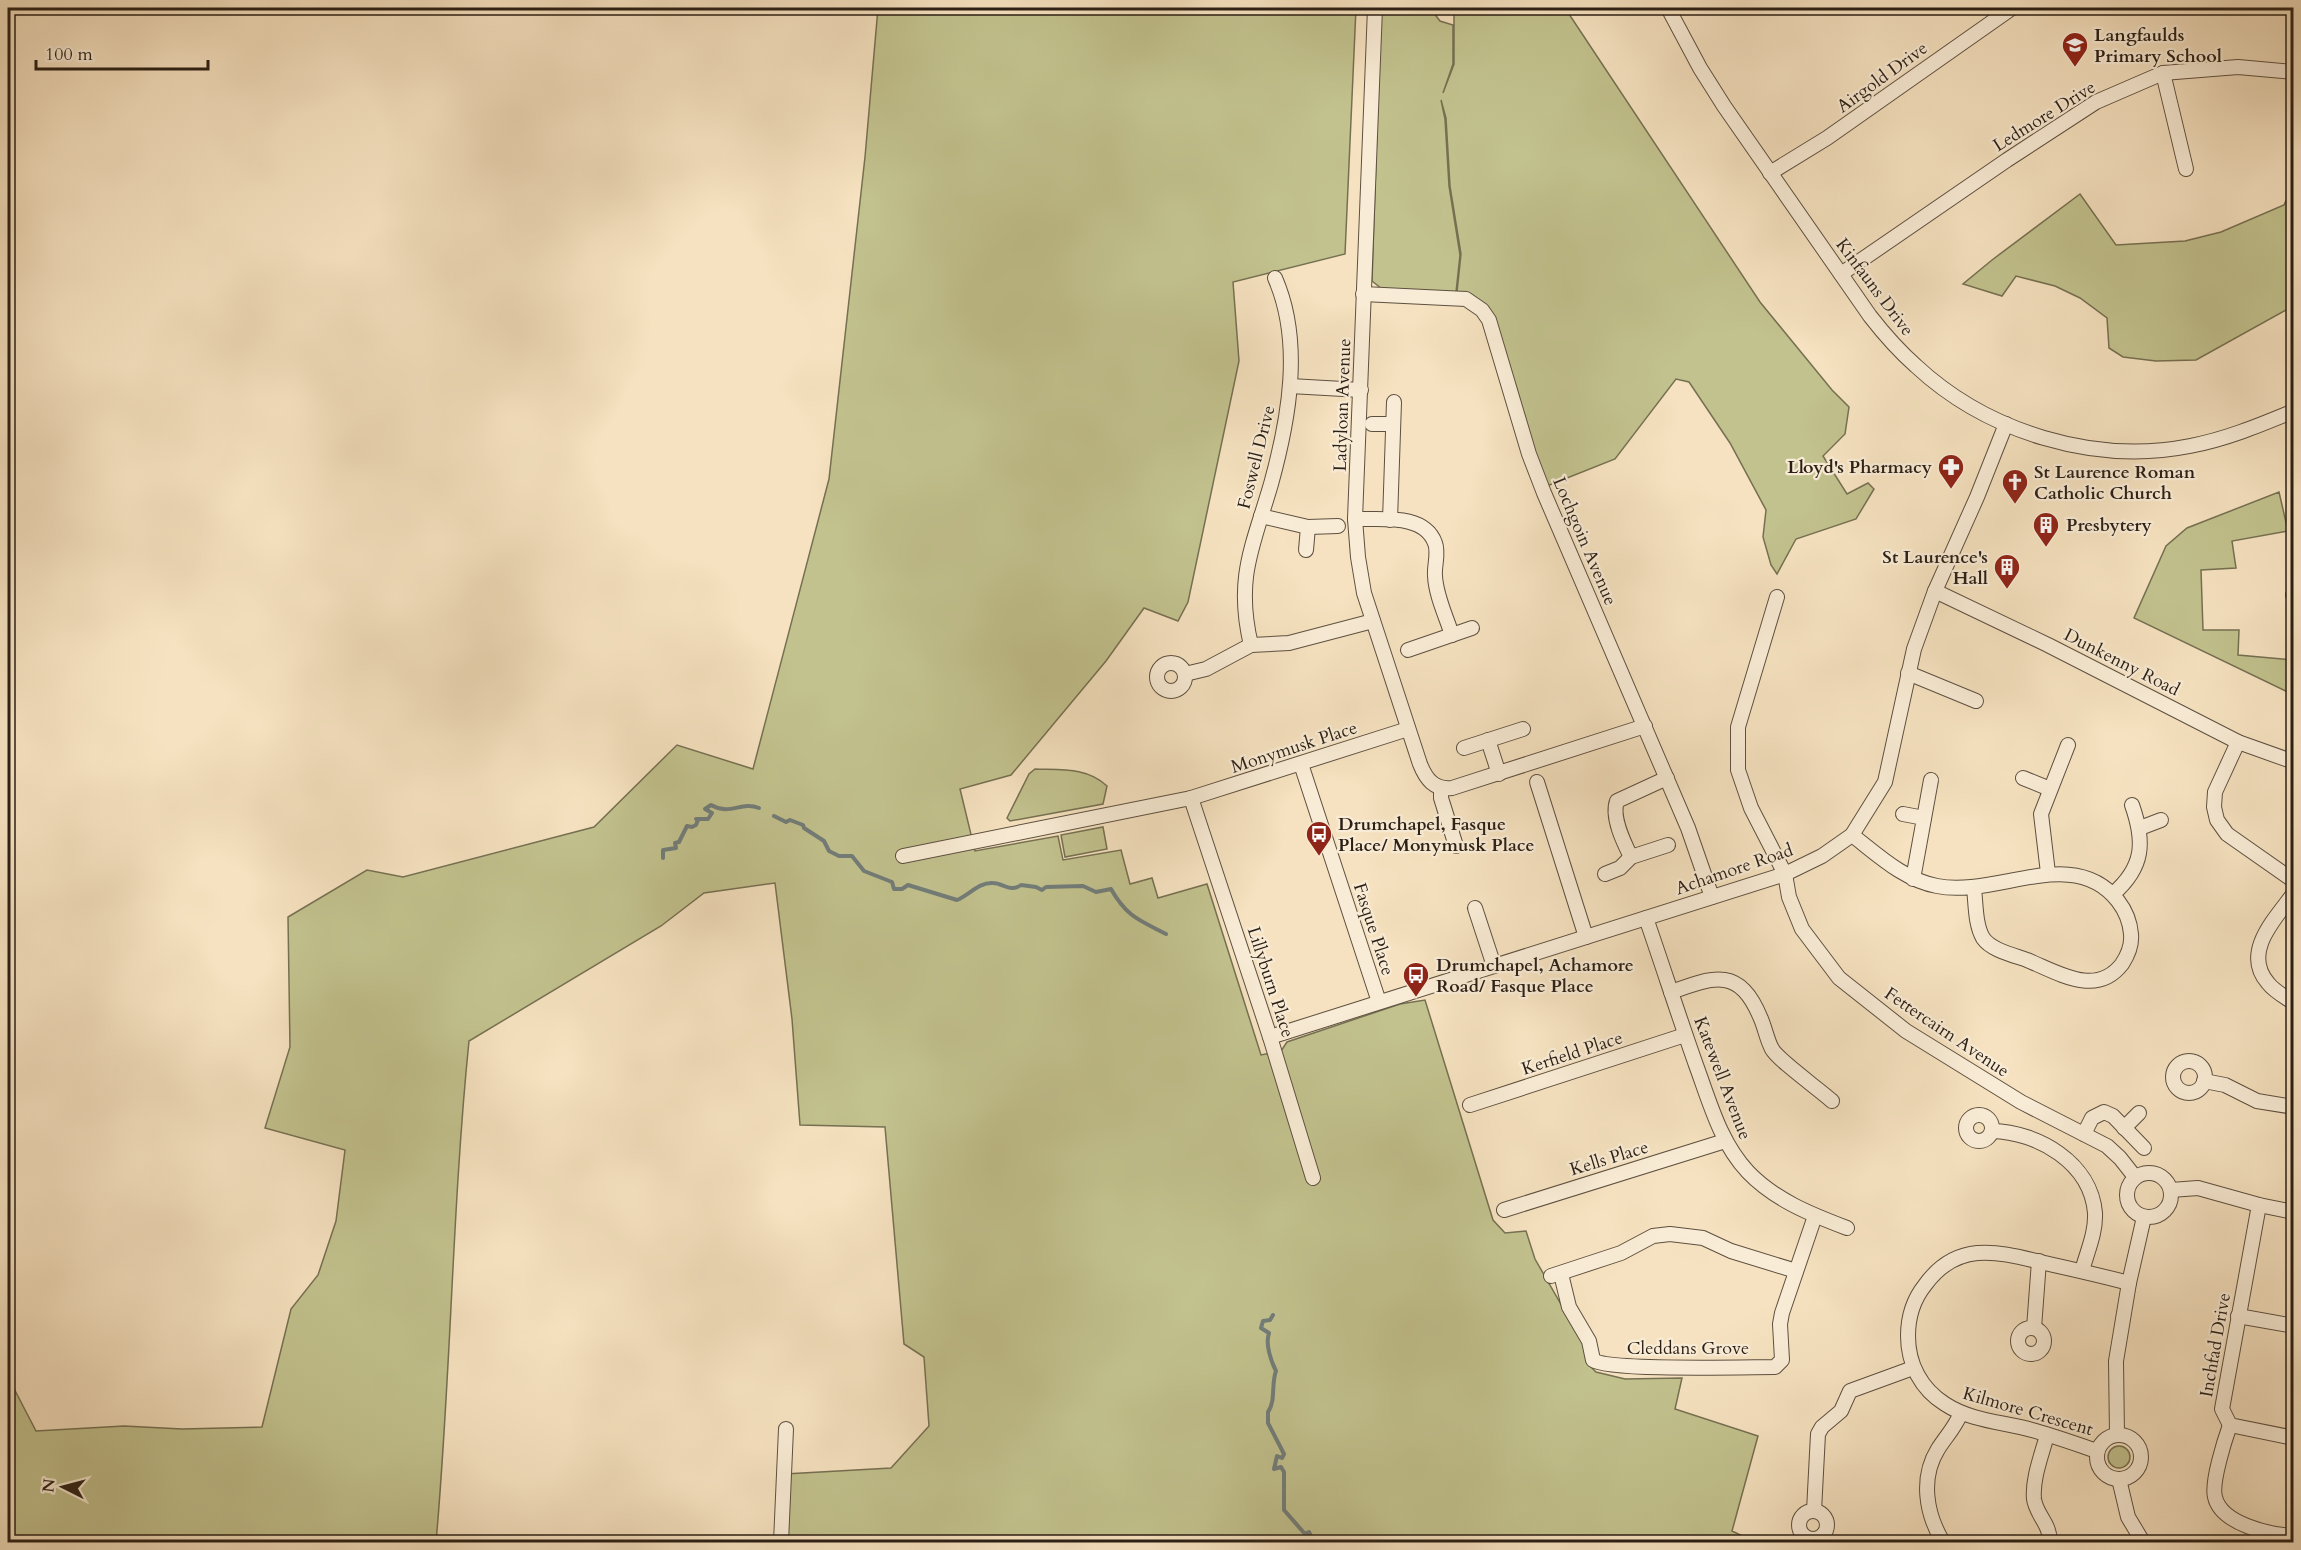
<svg xmlns="http://www.w3.org/2000/svg" width="2301" height="1550" viewBox="0 0 2301 1550" font-family="Cardo,serif">
<style>
.green{fill:#c2c28e;stroke:#767052;stroke-width:1.5}
.lines{fill:none;stroke-linecap:round;stroke-linejoin:round}
.stream{stroke:#727d7a;stroke-width:4}
.minor-casing{stroke:#5e5040;stroke-width:16}
.minor{stroke:#f9ecd6;stroke-width:14}
.labels{text-anchor:middle;stroke-width:4.5;stroke-linejoin:round;paint-order:stroke}
.poi-label{font-size:18px;font-weight:bold;fill:#2b1f15;stroke:#f9ecd6;text-anchor:start}
.street-label{font-size:18px;fill:#2b1f15;stroke:#f9ecd6}
</style>
<rect width="100%" height="100%" fill="#f6e2c0"/>
<filter id="stains"><feTurbulence type="fractalNoise" baseFrequency=".00333" numOctaves="4"/><feColorMatrix values="0 0 0 0 .2 0 0 0 0 .09 0 0 0 0 .02 0 0 0 .5 -.17"/></filter>
<radialGradient id="worn" r=".72"><stop offset=".6" stop-color="#630" stop-opacity="0"/><stop offset="1" stop-color="#630" stop-opacity=".3"/></radialGradient>
<!-- green -->
<g class="green">
<path d="M878 8H1356L1345 254 1233 282 1239 361 1188 602 1178 621 1144 608 1106 661 1011 775 960 789 975 851 1058 836 1063 860 1121 850 1130 884 1152 878 1158 898 1207 884 1261 1055 1281 1051 1287 1042 1400 1004 1425 1000 1493 1220 1505 1233 1526 1231 1535 1259 1586 1348 1588 1364 1596 1372 1625 1379 1682 1378 1675 1409 1758 1436 1732 1531 1755 1542H782L785 1474 891 1468 929 1426 924 1357 904 1344 885 1127 800 1125 792 1019 775 883 704 893 661 926 469 1041C452 1208 451 1376 436 1542H8V1377L36 1431 124 1426 182 1429 262 1427 291 1309 318 1275 336 1221 345 1150 265 1128 290 1047 288 917 367 870 403 877 594 827 677 745 753 769 829 479 865 157Z"/>
<path d="M1381 8H1430L1440 21 1453 25V64L1443 93 1454 64V8H1565L1760 302 1832 390 1849 407 1845 434 1823 456 1847 494 1868 483 1874 489 1856 519 1796 539 1777 574 1771 565 1763 537 1766 510 1730 443 1689 382 1676 379 1615 459 1547 486 1534 449 1493 314C1482 301 1473 295 1457 292L1461 254 1450 186 1446 118 1441 100 1445 119 1449 186 1460 255 1456 292 1382 289 1372 281Z"/>
<path d="M2293 148V306L2196 360 2156 361 2123 357 2109 348 2107 318 2080 298 2055 286 2016 276 2002 296 1963 284 1992 260 2080 194 2116 245 2185 241 2221 232 2284 205 2288 196Z"/>
<path d="M2279 492 2288 531 2232 541 2236 568 2201 570 2203 630H2239L2238 655 2293 660 2292 694 2134 618 2166 546 2187 528Z"/>
<path d="M1035 769C1061 770 1087 767 1107 786L1103 804 1010 821 1007 818 1029 774Z"/>
<path d="M1103 827 1107 849 1065 857 1061 835Z"/>
<circle cx="2119" cy="1457" r="11"/>
</g>
<g class="lines">
<!-- stream -->
<g class="stream">
<path d="M774 816 786 822 790 820 803 825 804 828 824 841 829 851 839 856H852L864 871 892 882 894 889H902L908 885 957 900C969 895 979 882 993 883 1003 883 1010 893 1021 885L1036 887 1042 890 1046 887 1083 886 1096 892 1111 889C1127 917 1139 920 1166 934"/>
<path d="M663 858V850L676 848 675 843 679 842 687 826 692 827 696 825 698 820 696 819H708L712 813 705 809 711 805C730 816 741 801 759 808"/>
<path d="M1273 1315 1270 1320 1263 1321 1261 1328 1269 1333C1265 1344 1271 1361 1276 1371 1271 1384 1276 1401 1268 1412V1423L1284 1454 1282 1458 1277 1456 1274 1469 1281 1467 1284 1472V1510L1305 1534 1309 1532 1314 1542"/>
</g>
<!-- minor casing -->
<g class="minor-casing">
<g id="minor">
<path d="M1375 8 1355 519 1358 557 1364 593 1420 764C1426 779 1434 790 1452 788L1645 726"/>
<path d="M1668 8 1700 68 1724 106 1870 316C1884 334 1899 351 1916 366 1987 432 2094 465 2190 446 2227 439 2260 425 2294 411"/>
<path d="M2163 73 2186 169"/>
<path d="M1770 173 1827 138 2012 8"/>
<path d="M1841 274 2007 160 2096 102 2163 73 2238 67 2294 72"/>
<path d="M1363 294 1466 299 1482 310 1489 320 1529 454 1544 493 1688 828 1712 897"/>
<path d="M1290 386 1361 390"/>
<path d="M1372 424H1393"/>
<path d="M1261 516 1308 527 1338 526"/>
<path d="M1355 519C1381 520 1424 513 1435 543 1439 553 1434 566 1435 576 1436 596 1446 616 1452 635"/>
<path d="M1390 520 1394 402"/>
<path d="M1306 550 1308 527"/>
<path d="M1935 591 2048 645 2238 742 2294 762"/>
<path d="M2293 595H2294"/>
<path d="M1777 597 1738 727V770L1751 808 1785 874 1789 897 1802 929 1839 978 1906 1031 2021 1102 2107 1146 2120 1158 2135 1177"/>
<path d="M1251 645C1235 578 1253 546 1271 484 1289 419 1303 342 1275 278"/>
<path d="M1408 650 1472 628"/>
<circle cx="1171" cy="677" r="14"/>
<path d="M1908 673 1976 701"/>
<path d="M1185 674 1206 669 1251 645 1289 643 1373 621"/>
<path d="M1488 740 1499 774"/>
<path d="M2238 742 2215 792 2214 807 2217 820 2227 834 2294 881"/>
<path d="M1464 748 1523 729"/>
<path d="M1301 764 1379 1002"/>
<path d="M2023 778 2050 789"/>
<path d="M1537 782 1586 937"/>
<path d="M1441 788V798L1456 846"/>
<path d="M1191 798 1270 1037 1313 1178"/>
<path d="M1903 814 1924 818"/>
<path d="M2140 828 2161 820"/>
<path d="M1852 835C1878 855 1904 880 1937 886 1996 898 2074 844 2118 901 2125 910 2130 922 2131 934 2132 944 2128 955 2122 964 2096 998 2057 972 2027 960 2013 955 1991 950 1983 938 1975 924 1976 904 1974 889"/>
<path d="M903 856 1191 798 1408 729"/>
<path d="M1631 857C1624 843 1611 817 1617 801L1667 778"/>
<path d="M2048 873 2041 814 2068 745"/>
<path d="M1605 874 1620 868 1631 857 1668 845"/>
<path d="M1913 879 1931 780"/>
<path d="M2294 893C2276 918 2241 952 2268 983 2274 991 2285 997 2294 1003"/>
<path d="M2113 894C2144 867 2145 842 2132 805"/>
<path d="M1475 908 1494 966"/>
<path d="M1646 918C1663 967 1679 1017 1696 1065 1710 1103 1720 1142 1748 1172 1775 1200 1810 1214 1847 1228"/>
<path d="M1671 992C1715 976 1740 967 1761 1019 1765 1028 1767 1040 1772 1049 1778 1060 1820 1090 1832 1101"/>
<path d="M1270 1037 1785 874 1822 856 1852 835 1885 782 1914 649 1935 591 1977 497 2006 424"/>
<circle cx="2189" cy="1077" r="16"/>
<path d="M2204 1081 2225 1085 2257 1101 2294 1107"/>
<path d="M1470 1105 1685 1035"/>
<circle cx="1979" cy="1128" r="13"/>
<path d="M2124 1128 2139 1113"/>
<path d="M1992 1131C2038 1132 2091 1163 2095 1213 2096 1233 2087 1252 2082 1271"/>
<path d="M2084 1134 2092 1118 2104 1112 2113 1116 2144 1148"/>
<circle cx="2149" cy="1195" r="22"/>
<path d="M2171 1190 2198 1188 2259 1205 2294 1212"/>
<path d="M2259 1205 2222 1409 2230 1425 2294 1438"/>
<path d="M1504 1210 1725 1141"/>
<path d="M1561 1274 1569 1307 1589 1341 1593 1360C1608 1371 1747 1367 1775 1367L1782 1360 1780 1324 1782 1313 1815 1216"/>
<path d="M1551 1276 1621 1253 1653 1236 1670 1234 1703 1238 1731 1251 1796 1271"/>
<path d="M2238 1316 2294 1326"/>
<circle cx="2031" cy="1341" r="13"/>
<path d="M2034 1328 2039 1261"/>
<path d="M2230 1425C2225 1439 2211 1483 2215 1497 2221 1524 2270 1535 2294 1536"/>
<circle cx="2119" cy="1457" r="22"/>
<path d="M2047 1435C2042 1454 2032 1479 2034 1499 2036 1515 2052 1526 2049 1542"/>
<path d="M2117 1435 2116 1361 2129 1283 2144 1217"/>
<path d="M2097 1451C2076 1444 2054 1436 2032 1430 2003 1422 1971 1421 1945 1404 1921 1389 1908 1364 1908 1336 1908 1316 1913 1300 1925 1285 1959 1238 2002 1253 2049 1264 2076 1270 2102 1276 2129 1283"/>
<path d="M2119 1479 2128 1517 2143 1542"/>
<path d="M1814 1511 1818 1434 1822 1427 1841 1411 1850 1391 1913 1368"/>
<circle cx="1813" cy="1525" r="14"/>
<path d="M781 1542 786 1429"/>
<path d="M1943 1542C1926 1514 1920 1478 1938 1449 1947 1435 1954 1429 1961 1413"/>
</g>
</g>
<!-- minor -->
<use href="#minor" class="minor"/>
</g>
<!-- icons -->
<defs>
<g id="school-pin" transform="scale(1.35)"><path d="M0 17L-7.5 6A9.5 9.5 0 1 1 7.5 6Z" fill="#8f2418" stroke="#f9ecd6"/><path d="M0-5L7-2L0 1L-7-2ZM-4 1L0 2.5L4 1V4Q0 6-4 4Z" fill="#fff"/></g>
<g id="pharmacy-pin" transform="scale(1.35)"><path d="M0 17L-7.5 6A9.5 9.5 0 1 1 7.5 6Z" fill="#8f2418" stroke="#f9ecd6"/><path d="M-2-6h4v4h4v4h-4v4h-4v-4h-4v-4h4Z" fill="#fff"/></g>
<g id="church-pin" transform="scale(1.35)"><path d="M0 17L-7.5 6A9.5 9.5 0 1 1 7.5 6Z" fill="#8f2418" stroke="#f9ecd6"/><path d="M-1.2-6h2.4v3.5h3.3v2.4h-3.3V6h-2.4V-.1h-3.3v-2.4h3.3Z" fill="#fff"/></g>
<g id="building-pin" transform="scale(1.35)"><path d="M0 17L-7.5 6A9.5 9.5 0 1 1 7.5 6Z" fill="#8f2418" stroke="#f9ecd6"/><path d="M-4-6H4V6H1V3H-1V6H-4ZM-2.5-4.3h1.7v1.8h-1.7ZM.8-4.3h1.7v1.8H.8ZM-2.5-1h1.7V.8h-1.7ZM.8-1h1.7V.8H.8Z" fill="#fff"/></g>
<g id="bus-pin" transform="scale(1.35)"><path d="M0 17L-7.5 6A9.5 9.5 0 1 1 7.5 6Z" fill="#8f2418" stroke="#f9ecd6"/><path d="M-5-6H5V4H4V6H2V4H-2V6H-4V4H-5ZM-3.5-4V0h7V-4ZM-3.5 1.2v1.5H-2V1.2ZM2 1.2v1.5H3.5V1.2Z" fill="#fff"/></g>
</defs>
<g fill-rule="evenodd">
<use href="#school-pin" x="2075" y="45"/>
<use href="#pharmacy-pin" x="1951" y="467"/>
<use href="#church-pin" x="2015" y="482"/>
<use href="#building-pin" x="2046" y="525"/>
<use href="#building-pin" x="2007" y="567"/>
<use href="#bus-pin" x="1319" y="834"/>
<use href="#bus-pin" x="1416" y="975"/>
</g>
<g class="labels">
<!-- poi labels -->
<g class="poi-label">
<text x="2094" y="41">Langfaulds<tspan x="2094" dy="21">Primary School</tspan></text>
<text x="1932" y="473" text-anchor="end">Lloyd's Pharmacy</text>
<text x="2034" y="478">St Laurence Roman<tspan x="2034" dy="21">Catholic Church</tspan></text>
<text x="2066" y="531">Presbytery</text>
<text x="1988" y="563" text-anchor="end">St Laurence's<tspan x="1988" dy="21">Hall</tspan></text>
<text x="1338" y="830">Drumchapel, Fasque<tspan x="1338" dy="21">Place/ Monymusk Place</tspan></text>
<text x="1436" y="971">Drumchapel, Achamore<tspan x="1436" dy="21">Road/ Fasque Place</tspan></text>
</g>
<!-- street labels -->
<g class="street-label">
<text transform="translate(1882 77) rotate(-36)" y="6">Airgold Drive</text>
<text transform="translate(2044 116) rotate(-32)" y="6">Ledmore Drive</text>
<text transform="translate(1875 287) rotate(53)" y="6">Kinfauns Drive</text>
<text transform="translate(1342 405) rotate(-88)" y="6">Ladyloan Avenue</text>
<text transform="translate(1256 457) rotate(-76)" y="6">Foswell Drive</text>
<text transform="translate(1585 541) rotate(67)" y="6">Lochgoin Avenue</text>
<text transform="translate(2122 662) rotate(27)" y="6">Dunkenny Road</text>
<text transform="translate(1294 747) rotate(-18)" y="6">Monymusk Place</text>
<text transform="translate(1734 869) rotate(-19)" y="6">Achamore Road</text>
<text transform="translate(1374 929) rotate(72)" y="6">Fasque Place</text>
<text transform="translate(1271 982) rotate(72)" y="6">Lillyburn Place</text>
<text transform="translate(1947 1032) rotate(34)" y="6">Fettercairn Avenue</text>
<text transform="translate(1572 1053) rotate(-18)" y="6">Kerfield Place</text>
<text transform="translate(1723 1078) rotate(69)" y="6">Katewell Avenue</text>
<text transform="translate(1609 1158) rotate(-17)" y="6">Kells Place</text>
<text transform="translate(2215 1345) rotate(-80)" y="6">Inchfad Drive</text>
<text x="1688" y="1354">Cleddans Grove</text>
<text transform="translate(2028 1411) rotate(16)" y="6">Kilmore Crescent</text>
</g>
</g>
<!-- margin -->
<rect width="2301" height="1550" fill="none" stroke="#f6e2c0" stroke-width="30"/>
<rect x="9" y="9" width="2283" height="1532" fill="none" stroke="#2b1f15" stroke-width="3"/>
<rect x="15" y="15" width="2271" height="1520" fill="none" stroke="#2b1f15" stroke-width="1.5"/>
<!-- north arrow -->
<g transform="translate(63 1487) rotate(276)" stroke="#f9ecd6" stroke-width="4.5" paint-order="stroke">
<path d="M0-4.5L10 22L0 15L-10 22Z" fill="#2b1f15"/>
<text y="-9" font-size="16" font-weight="bold" text-anchor="middle" fill="#2b1f15">N</text>
</g>
<!-- scale -->
<path d="M36 60v9h172v-9" fill="none" stroke="#2b1f15" stroke-width="3"/>
<text x="45" y="60" font-size="18" fill="#2b1f15" stroke="#f9ecd6" stroke-width="4.5" paint-order="stroke">100 m</text>
<rect width="100%" height="100%" filter="url(#stains)"/>
<rect width="100%" height="100%" fill="url(#worn)"/>
</svg>
